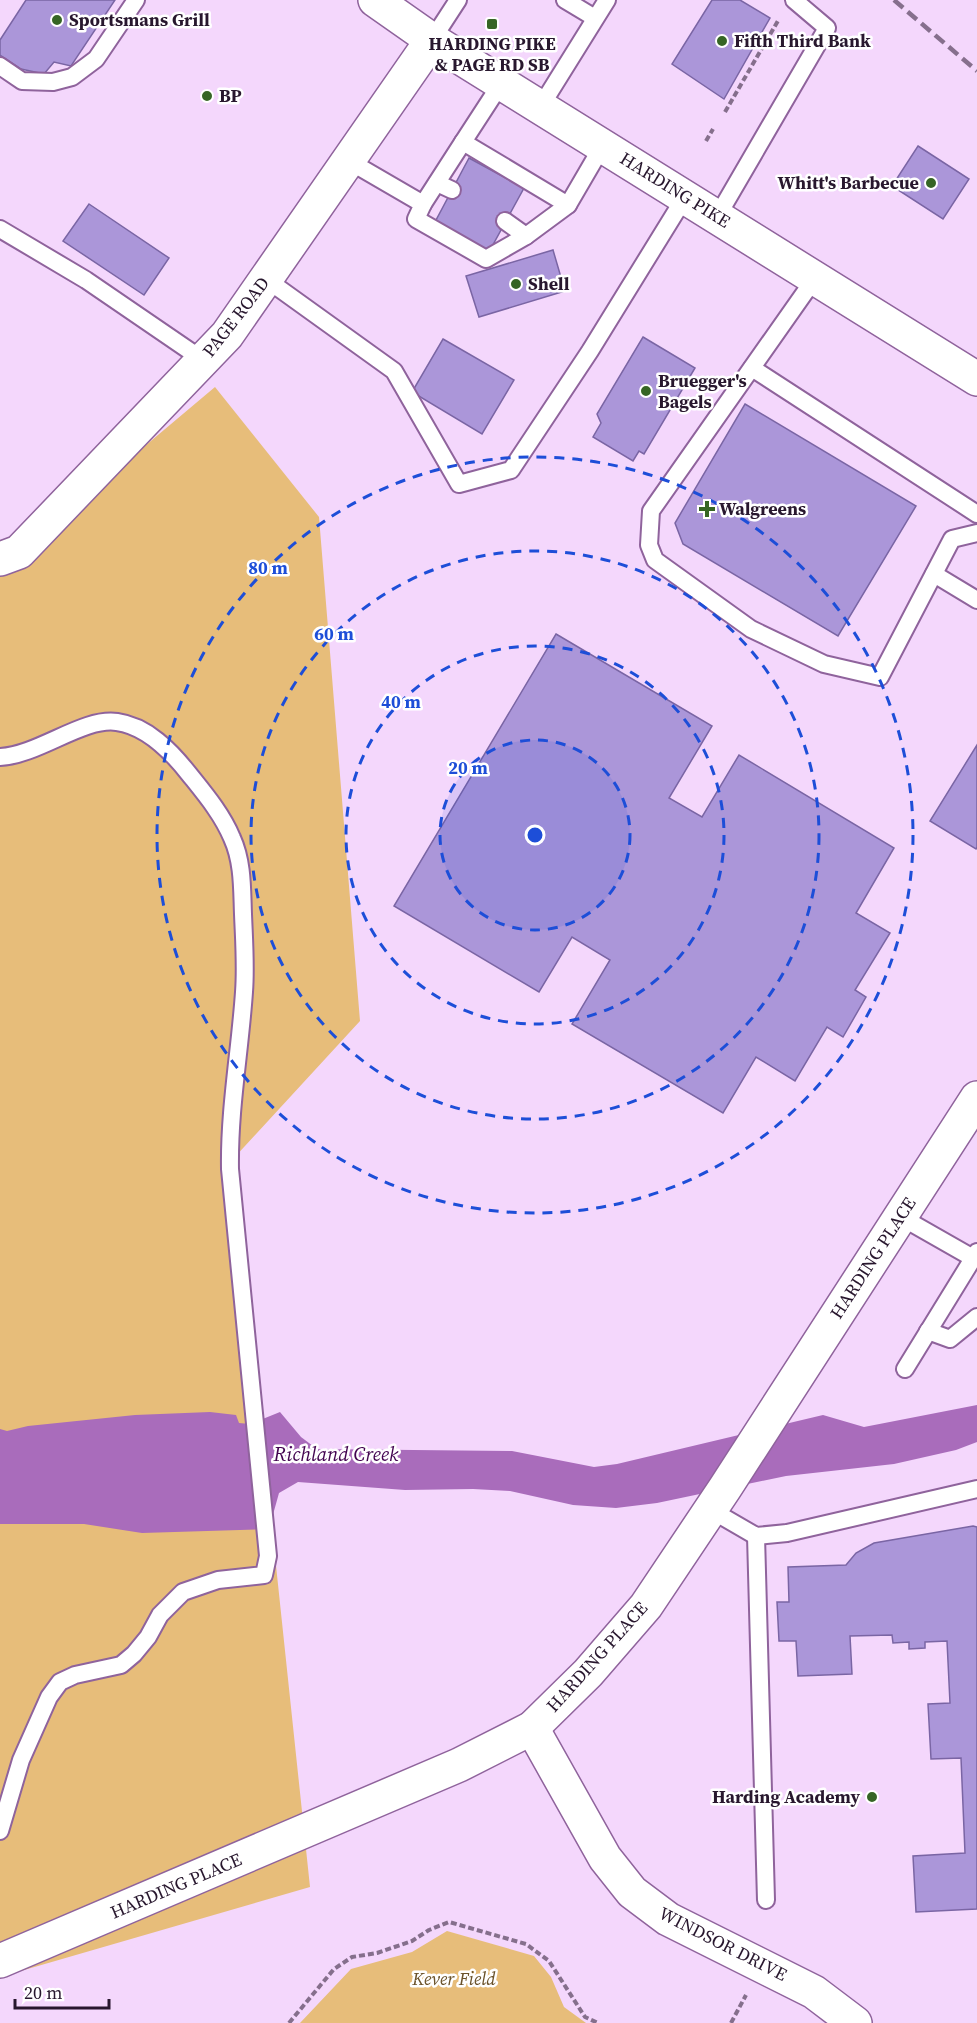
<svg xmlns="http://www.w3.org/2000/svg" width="977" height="2023" viewBox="0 0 977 2023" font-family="'Source Serif 4',serif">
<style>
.green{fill:#e7bd7a}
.water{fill:#a96cbb}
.building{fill:#ab96d9;stroke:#7a65a4;stroke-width:1.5}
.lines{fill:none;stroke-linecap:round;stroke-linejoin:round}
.lane-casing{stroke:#8f639c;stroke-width:20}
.street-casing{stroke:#8f639c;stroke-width:36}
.secondary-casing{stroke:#8f639c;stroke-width:36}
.primary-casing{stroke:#8f639c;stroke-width:36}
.path{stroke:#856f8c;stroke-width:4;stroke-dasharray:6 3;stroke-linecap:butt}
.lane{stroke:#fff;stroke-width:16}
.street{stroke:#fff;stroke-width:33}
.secondary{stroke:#fff;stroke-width:33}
.primary{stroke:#fff;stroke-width:33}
.rail{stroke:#866f8d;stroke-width:4.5;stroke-dasharray:12 6;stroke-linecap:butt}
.ring{fill:none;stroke:#1d4ed8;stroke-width:3;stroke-dasharray:10 8}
.poi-dot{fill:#366525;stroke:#fff;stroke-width:2}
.labels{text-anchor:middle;stroke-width:5;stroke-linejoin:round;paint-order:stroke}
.poi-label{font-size:18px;font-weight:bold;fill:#28172e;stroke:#fff;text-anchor:start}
.street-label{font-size:18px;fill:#28172e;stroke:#fff}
.park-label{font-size:18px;font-style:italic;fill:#6a522a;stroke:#fff}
.water-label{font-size:20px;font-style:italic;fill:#420450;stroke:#fff}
.centre{fill:#1d4ed8;stroke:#fff;stroke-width:3}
.ring-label{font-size:18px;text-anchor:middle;font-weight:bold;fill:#1d4ed8;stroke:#fff;stroke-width:5;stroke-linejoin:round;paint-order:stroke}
</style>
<rect width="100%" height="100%" fill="#f4d7fc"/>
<!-- green -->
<g class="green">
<path d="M215 387 319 517 360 1021 233 1159 310 1887 0 1977V559L19 552Z"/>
<path d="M447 1931 534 1956 551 1977 564 2007 586 2023H300L351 1969 412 1952Z"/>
</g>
<!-- water -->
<path class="water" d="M977 1405V1442L956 1450 894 1464 786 1476 657 1503 616 1508 573 1505 510 1491 473 1489 405 1490 298 1482 279 1493 269 1529 142 1533 84 1524H0V1429L7 1431 28 1426 135 1415 210 1412 236 1415 239 1423 250 1424 280 1412 301 1437 317 1449 512 1451 594 1467 617 1464 823 1415 864 1427Z"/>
<!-- building -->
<g class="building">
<path d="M26 0H115L71 66 54 62 44 74 21 69 0 55V40Z"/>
<path d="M712 0H740L770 18 724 99 672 64Z"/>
<path d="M918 146 969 179 943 219 892 186Z"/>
<path d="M469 158 524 188 489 252 435 222Z"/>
<path d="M89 204 169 258 144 295 63 241Z"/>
<path d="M553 250 565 291 479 317 466 276Z"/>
<path d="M643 337 695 368 644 454 639 451 633 461 593 437 601 423 597 414Z"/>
<path d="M443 339 514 380 482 434 412 392Z"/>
<path d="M745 404 916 506 838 636 683 544 675 523Z"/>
<path d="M556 634 712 726 669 798 702 817 739 755 894 848 856 913 890 933 855 990 866 997 843 1037 827 1027 795 1081 756 1057 723 1113 572 1024 610 960 572 937 539 992 394 906Z"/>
<path d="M977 745V847L976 849 930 821Z"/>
<path d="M973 1526 977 1527V1909L916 1912 913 1856 965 1853 961 1758 931 1759 928 1704 950 1703 947 1641 925 1642V1648L909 1649V1642L893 1643 892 1635 850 1636 852 1674 798 1676 796 1641H779L777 1602H789L788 1567 846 1565 856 1553 874 1543Z"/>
</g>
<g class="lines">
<!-- lane casing -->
<g class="lane-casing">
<g id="lane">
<path d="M565 0 595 18"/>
<path d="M432 40 458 0"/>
<path d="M0 66 22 81 53 82 72 77 96 59 136 0"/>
<path d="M541 106 607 0"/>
<path d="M463 142 502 82"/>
<path d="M349 161 423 204 416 219 486 259 526 236 568 205 603 145"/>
<path d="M437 183 452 190"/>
<path d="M423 204 463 142 568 205"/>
<path d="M717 217 827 28 794 0"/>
<path d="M505 221 526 236"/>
<path d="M0 229 86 280 203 360"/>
<path d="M815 278 651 511 649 545 655 560 751 629 824 664 880 677 952 539 977 533"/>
<path d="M266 279 394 371 459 484 511 470 590 351 685 197"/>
<path d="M752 368 977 514"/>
<path d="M934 574 977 600"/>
<path d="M0 757C39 755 83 717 117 722 147 726 171 751 189 774 205 794 222 814 232 838 243 862 242 889 243 914 244 940 246 966 244 992 240 1051 229 1109 230 1169L268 1556 264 1575 218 1580 183 1592 160 1615 148 1637 134 1654 121 1665 75 1675 60 1682 49 1697 21 1760 0 1831"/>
<path d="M901 1217 973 1258"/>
<path d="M928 1331 950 1339 977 1317"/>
<path d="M905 1369 977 1252"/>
<path d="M711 1510 756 1536 787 1533 977 1489"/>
<path d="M756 1536 766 1900"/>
</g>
</g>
<!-- street casing -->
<g class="street-casing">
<g id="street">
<path d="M0 559 19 552 227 335 432 40"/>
<path d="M532 1728 605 1858 632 1892 668 1919 814 1992 855 2023"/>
</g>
</g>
<!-- secondary casing -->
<g class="secondary-casing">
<path id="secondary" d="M0 1961 459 1765 532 1728 588 1673 646 1606 725 1488 977 1098"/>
</g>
<!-- primary casing -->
<g class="primary-casing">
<path id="primary" d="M375 0 432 40 977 379"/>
</g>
<!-- path -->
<g class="path">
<path d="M725 112 779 19"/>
<path d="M706 141 713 129"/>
<path d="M289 2023 334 1969 352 1957 377 1953 412 1941 429 1930 449 1922 526 1944 549 1961 585 2017 598 2023"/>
<path d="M731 2023 746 1995"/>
</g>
<!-- lane -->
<use href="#lane" class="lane"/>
<!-- street -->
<use href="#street" class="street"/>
<!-- secondary -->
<use href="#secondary" class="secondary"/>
<!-- primary -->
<use href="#primary" class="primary"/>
<!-- rail -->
<path class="rail" d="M894 0 977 71"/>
</g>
<!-- distance rings -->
<circle cx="535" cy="835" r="95" fill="#1d4ed8" fill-opacity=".12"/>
<g class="ring">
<circle cx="535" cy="835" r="95"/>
<circle cx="535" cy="835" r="189"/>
<circle cx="535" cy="835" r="284"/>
<circle cx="535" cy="835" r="378"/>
</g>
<!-- markers -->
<g class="poi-dot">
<circle cx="57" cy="20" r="6"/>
<rect x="486" y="18" width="12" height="12" rx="3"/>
<circle cx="722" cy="41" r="6"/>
<circle cx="207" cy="96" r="6"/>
<circle cx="931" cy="183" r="6"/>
<circle cx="516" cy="284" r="6"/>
<circle cx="646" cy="391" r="6"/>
<path d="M704 500h6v6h6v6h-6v6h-6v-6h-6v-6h6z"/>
<circle cx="872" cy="1797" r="6"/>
</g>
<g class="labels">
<!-- poi labels -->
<g class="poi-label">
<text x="69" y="26">Sportsmans Grill</text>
<text x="734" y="47">Fifth Third Bank</text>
<text x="492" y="50" text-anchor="middle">HARDING PIKE<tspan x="492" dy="21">&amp; PAGE RD SB</tspan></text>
<text x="219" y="102">BP</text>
<text x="919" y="189" text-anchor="end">Whitt's Barbecue</text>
<text x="528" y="290">Shell</text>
<text x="658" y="387">Bruegger's<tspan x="658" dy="21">Bagels</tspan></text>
<text x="719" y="515">Walgreens</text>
<text x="860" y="1803" text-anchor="end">Harding Academy</text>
</g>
<!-- street labels -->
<g class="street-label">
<text transform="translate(675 190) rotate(32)" y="6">HARDING PIKE</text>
<text transform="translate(236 317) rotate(-52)" y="6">PAGE ROAD</text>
<text transform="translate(873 1258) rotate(-57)" y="6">HARDING PLACE</text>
<text transform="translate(597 1657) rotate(-48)" y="6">HARDING PLACE</text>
<text transform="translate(176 1886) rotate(-23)" y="6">HARDING PLACE</text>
<text transform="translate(723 1944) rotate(27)" y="6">WINDSOR DRIVE</text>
</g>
<!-- park labels -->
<g class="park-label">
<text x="454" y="1985">Kever Field</text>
</g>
<!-- water labels -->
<g class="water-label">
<text x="336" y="1461">Richland Creek</text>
</g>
</g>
<circle cx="535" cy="835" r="9" class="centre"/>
<g class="ring-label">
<text x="268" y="574">80 m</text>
<text x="334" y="640">60 m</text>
<text x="401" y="708">40 m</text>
<text x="468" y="774">20 m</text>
</g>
<!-- scale -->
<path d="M15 1999v9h94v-9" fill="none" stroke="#28172e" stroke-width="3"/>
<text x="24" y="1999" font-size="18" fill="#28172e" stroke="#ffffff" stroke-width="4.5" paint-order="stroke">20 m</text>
</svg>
